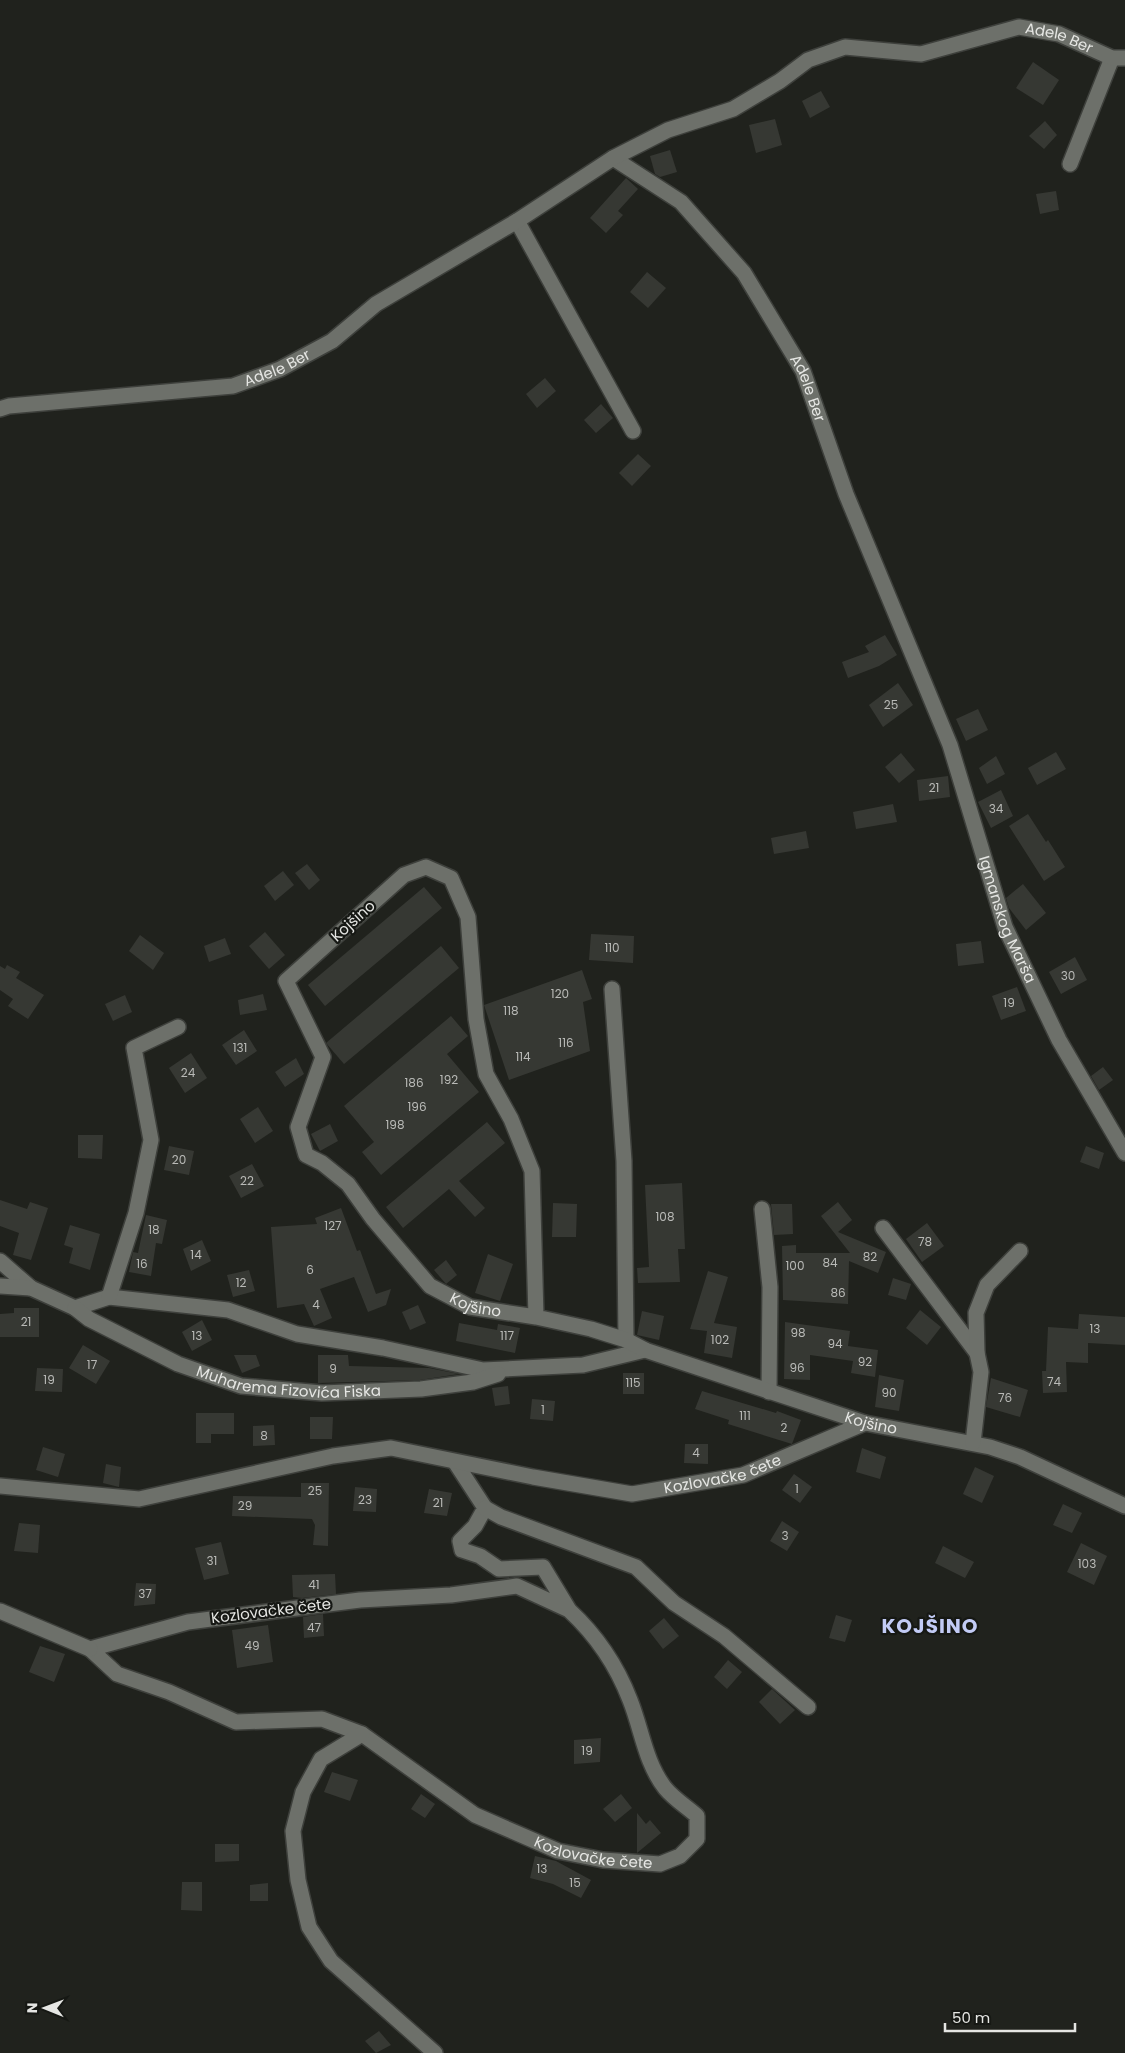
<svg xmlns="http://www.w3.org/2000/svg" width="1125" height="2053" viewBox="0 0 1125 2053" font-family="Poppins,sans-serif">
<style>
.building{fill:#363833}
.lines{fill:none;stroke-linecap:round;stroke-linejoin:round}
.minor-casing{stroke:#3e403c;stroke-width:18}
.minor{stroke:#6d706a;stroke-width:15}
.labels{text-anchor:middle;stroke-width:4.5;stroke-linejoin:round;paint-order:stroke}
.number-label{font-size:12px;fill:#b9bab7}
.street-label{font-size:15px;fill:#e5e6e3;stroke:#161814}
.district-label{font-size:20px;font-weight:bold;letter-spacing:1px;fill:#c2cbf5;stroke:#161814}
</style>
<rect width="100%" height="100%" fill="#20221d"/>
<!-- building -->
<g class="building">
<path d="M1033 62 1059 80 1043 105 1016 88Z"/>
<path d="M821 91 830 107 810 118 802 101Z"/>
<path d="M775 119 782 145 756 153 749 125Z"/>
<path d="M1045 121 1057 135 1044 149 1029 136Z"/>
<path d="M670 150 677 172 660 177 655 174 650 156Z"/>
<path d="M626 178 638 189 618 211 623 215 606 233 590 218Z"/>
<path d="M1056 191 1059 210 1040 214 1036 194Z"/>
<path d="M647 272 666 288 648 308 630 292Z"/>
<path d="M545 378 556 391 537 408 526 394Z"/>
<path d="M601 404 613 418 596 433 584 420Z"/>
<path d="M638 454 651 466 632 486 619 473Z"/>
<path d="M885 635 897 655 879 666 848 678 842 662 869 652 865 646Z"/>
<path d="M898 683 913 705 883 727 869 705Z"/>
<path d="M978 709 988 730 966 741 956 719Z"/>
<path d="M1056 752 1066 769 1037 785 1028 768Z"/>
<path d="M901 753 915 770 899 783 885 767Z"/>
<path d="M996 756 1005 774 987 784 979 768Z"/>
<path d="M948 776 950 797 919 801 917 780Z"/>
<path d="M1001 790 1013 816 991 828 978 802Z"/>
<path d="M893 804 897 822 856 829 853 812Z"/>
<path d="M1028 814 1046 842 1048 840 1065 867 1044 881 1009 826Z"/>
<path d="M806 831 809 848 774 854 771 838Z"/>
<path d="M307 864 320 880 309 890 295 873Z"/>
<path d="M283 871 294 885 275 901 264 886Z"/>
<path d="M1023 884 1046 913 1026 930 1009 908 1006 898Z"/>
<path d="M424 887 442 908 325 1006 308 985Z"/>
<path d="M265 932 285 955 269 969 249 946Z"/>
<path d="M591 934 634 936 633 963 589 960Z"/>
<path d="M140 935 164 953 153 970 129 951Z"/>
<path d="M225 938 231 954 209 962 204 946Z"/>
<path d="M981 941 984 963 958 966 956 944Z"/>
<path d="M441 946 459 968 344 1064 326 1043Z"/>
<path d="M1075 957 1087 980 1061 994 1049 972Z"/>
<path d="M7 965 20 972 16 978 44 995 28 1019 8 1006 13 999 0 990V966L5 969Z"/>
<path d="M582 970 592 999 583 1002 590 1051 509 1080 484 1005Z"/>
<path d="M1017 987 1026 1011 1001 1020 992 996Z"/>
<path d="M263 994 267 1010 240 1015 238 1000Z"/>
<path d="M125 995 132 1012 113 1021 105 1004Z"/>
<path d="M451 1016 468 1036 447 1054 479 1092 381 1175 362 1152 374 1142 344 1106Z"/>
<path d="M244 1030 257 1051 236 1065 222 1045Z"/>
<path d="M191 1053 207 1078 185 1093 169 1068Z"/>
<path d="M296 1058 304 1074 285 1087 275 1072Z"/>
<path d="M1103 1067 1113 1080 1099 1090 1091 1076Z"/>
<path d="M258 1107 273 1131 255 1143 240 1119Z"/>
<path d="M487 1122 505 1143 459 1181 485 1208 475 1217 449 1189 403 1228 386 1207Z"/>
<path d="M330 1124 338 1141 320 1151 311 1134Z"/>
<path d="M78 1135H103L102 1159 78 1158Z"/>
<path d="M169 1146 194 1151 189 1175 164 1170Z"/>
<path d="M1086 1146 1104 1153 1099 1169 1080 1162Z"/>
<path d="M252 1164 264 1186 241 1198 229 1176Z"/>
<path d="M682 1183 685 1249H678L680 1282 638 1283 637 1268 649 1267 645 1185Z"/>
<path d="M0 1200 27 1209 30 1202 48 1208 31 1260 13 1255 19 1233 0 1226Z"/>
<path d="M838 1202 852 1220 838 1232 886 1252 878 1273 849 1261 848 1304 783 1300 782 1246 796 1245V1253H850L821 1216Z"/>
<path d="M553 1203 577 1204 576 1237H552Z"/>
<path d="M771 1204H792L793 1234 774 1235Z"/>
<path d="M341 1208 357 1251 360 1250 376 1294 391 1289 386 1305 368 1312 354 1277 320 1289 332 1318 314 1326 304 1304 277 1308 271 1227 317 1224 315 1218Z"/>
<path d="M146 1215 167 1220 162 1244 156 1243 151 1276 129 1272 133 1252 138 1253Z"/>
<path d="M927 1223 944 1246 922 1262 906 1239Z"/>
<path d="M70 1225 100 1234 90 1270 69 1263 73 1248 64 1245Z"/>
<path d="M202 1240 211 1261 191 1271 183 1249Z"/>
<path d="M488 1254 513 1264 500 1301 475 1293Z"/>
<path d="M446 1260 457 1275 446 1284 434 1270Z"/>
<path d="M249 1270 255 1291 233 1297 227 1275Z"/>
<path d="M708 1271 728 1277 714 1323 737 1327 732 1358 704 1353 707 1331 690 1329Z"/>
<path d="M893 1278 911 1284 906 1300 888 1295Z"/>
<path d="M418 1305 426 1323 410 1330 402 1312Z"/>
<path d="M14 1308H39V1337H0V1314L14 1313Z"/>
<path d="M920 1310 941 1327 927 1345 906 1328Z"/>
<path d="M642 1311 664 1316 659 1340 637 1335Z"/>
<path d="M1079 1314 1125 1317V1345L1088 1343V1363L1066 1362 1067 1392 1043 1393 1042 1371H1046L1048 1327 1078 1329Z"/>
<path d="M202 1320 212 1340 192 1351 182 1332Z"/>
<path d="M785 1322 850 1331 848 1346 878 1350 875 1377 851 1373 853 1361 810 1355V1380L784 1379Z"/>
<path d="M459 1323 497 1330 498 1324 520 1328 515 1353 456 1341Z"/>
<path d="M83 1345 110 1361 96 1384 69 1368Z"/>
<path d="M234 1355H256L260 1366 242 1373Z"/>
<path d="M318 1355H348L349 1366 429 1368 459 1374 420 1380 318 1383Z"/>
<path d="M37 1368 63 1369 62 1392 35 1391Z"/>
<rect x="623" y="1373" width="21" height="21"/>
<path d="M879 1375 904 1380 899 1411 875 1407Z"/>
<path d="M991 1378 1028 1390 1020 1417 986 1407Z"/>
<path d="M508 1386 510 1404 495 1406 492 1388Z"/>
<path d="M702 1391 776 1413 777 1411 801 1420 792 1444 728 1424 729 1420 695 1409Z"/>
<path d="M532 1399 555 1401 553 1421 530 1419Z"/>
<path d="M196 1413H234V1434H211V1443H196Z"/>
<path d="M310 1417H333L332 1439H310Z"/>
<path d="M274 1425 275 1445 253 1446V1426Z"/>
<path d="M685 1444H708V1464L684 1463Z"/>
<path d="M43 1447 65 1454 58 1477 36 1470Z"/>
<path d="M862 1448 886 1457 880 1479 856 1472Z"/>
<path d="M106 1464 121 1467 119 1487 103 1483Z"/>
<path d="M975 1467 994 1476 982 1503 963 1494Z"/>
<path d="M794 1474 812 1487 800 1503 782 1490Z"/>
<path d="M301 1483H329L328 1546 313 1545 315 1525 312 1519 232 1516 233 1496 301 1497Z"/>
<path d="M355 1487 377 1489 376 1512 353 1511Z"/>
<path d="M429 1489 452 1493 447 1516 424 1513Z"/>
<path d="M1063 1504 1082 1513 1072 1533 1053 1525Z"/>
<path d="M782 1521 799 1532 787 1551 770 1541Z"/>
<path d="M19 1523 40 1525 38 1553 14 1551Z"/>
<path d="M221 1542 229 1574 204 1580 195 1548Z"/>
<path d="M1081 1543 1107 1556 1094 1585 1067 1572Z"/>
<path d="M943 1546 974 1562 965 1578 935 1563Z"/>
<path d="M335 1574 336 1594 302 1598 293 1597 292 1575Z"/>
<path d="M136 1583 156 1584 155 1604 134 1606Z"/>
<path d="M323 1614 324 1636 304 1638 303 1617Z"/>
<path d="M836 1615 852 1620 845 1642 829 1638Z"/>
<path d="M664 1618 679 1636 663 1649 649 1631Z"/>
<path d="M268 1625 273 1662 237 1668 232 1630Z"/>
<path d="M40 1646 65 1654 54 1682 29 1672Z"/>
<path d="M728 1660 742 1672 727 1689 714 1677Z"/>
<path d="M772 1689 795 1710 780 1724 759 1702Z"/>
<path d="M601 1738 600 1762 574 1764V1740Z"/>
<path d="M332 1772 358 1780 350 1801 324 1792Z"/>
<path d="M421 1794 435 1804 425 1818 411 1809Z"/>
<path d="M621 1794 632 1808 615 1822 603 1809Z"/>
<path d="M637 1813 646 1824 650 1820 661 1833 637 1853Z"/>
<path d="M215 1844H239V1861L215 1862Z"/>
<path d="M535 1856 556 1861 591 1880 581 1898 553 1884 530 1878Z"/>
<path d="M182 1882H202V1911L181 1910Z"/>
<path d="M268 1883V1901H250V1885Z"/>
<path d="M379 2031 391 2045 376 2053 365 2041Z"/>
</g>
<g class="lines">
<!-- minor casing -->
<g class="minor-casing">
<g id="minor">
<path id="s1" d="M613 158 681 202 744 273 803 371 846 494 950 745 1005 927 1059 1040 1125 1153"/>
<path d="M1070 164 1112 58"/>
<path d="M517 221 633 431"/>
<path id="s2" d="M0 409 9 406 233 386 280 369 332 341 376 304 517 221 613 158 668 130 733 109 780 81 808 60 845 47 921 54 1019 27 1059 34 1112 58H1125"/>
<path d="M612 989 624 1161 626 1340"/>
<path d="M762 1209 770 1287 769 1392"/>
<path d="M883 1228 977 1353"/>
<path d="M0 1261 31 1288"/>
<path d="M0 1286 31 1288 75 1308 109 1297 228 1310 297 1334 383 1348 483 1370 583 1365 645 1350"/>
<path d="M109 1297 136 1213 151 1140 134 1048 178 1027"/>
<path id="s3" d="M75 1308 89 1319 178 1364 241 1386 322 1393 421 1389 473 1382 498 1374"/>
<path id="s4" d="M536 1317 532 1171 511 1119 486 1074 476 1019 468 917 451 878 426 867 404 875 286 981 323 1057 298 1127 306 1155 322 1163 348 1184 373 1219 430 1286 470 1307 536 1317 591 1329 626 1340 645 1350 865 1423 990 1447 1020 1457 1125 1506"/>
<path d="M973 1443 981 1372 977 1353 976 1313 987 1285 1020 1251"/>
<path id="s5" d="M455 1462 485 1508 475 1526 460 1541 462 1550 480 1556 499 1569 543 1567 569 1610 517 1586 451 1595 360 1600 188 1622 90 1649 117 1674 169 1692 236 1722 322 1719 362 1734 475 1815 558 1851 603 1860 660 1864 680 1856 697 1839V1816C687 1807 674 1799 665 1788 645 1762 642 1730 630 1700 617 1666 595 1634 569 1610"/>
<path id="s6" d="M0 1486 139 1499 333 1456 391 1448 533 1477 632 1494 743 1475 865 1423"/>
<path d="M485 1508 501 1517 636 1567 674 1603 724 1636 808 1707"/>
<path d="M0 1611 90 1649"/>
<path d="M362 1734 321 1759 303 1792 293 1831 298 1880 309 1927 331 1961 435 2053"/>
</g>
</g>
<!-- minor -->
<use href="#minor" class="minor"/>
</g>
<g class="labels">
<!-- number labels -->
<g class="number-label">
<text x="891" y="709">25</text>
<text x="934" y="792">21</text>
<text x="996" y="813">34</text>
<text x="612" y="952">110</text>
<text x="1068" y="980">30</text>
<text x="560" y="998">120</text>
<text x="1009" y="1007">19</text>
<text x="511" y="1015">118</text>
<text x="566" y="1047">116</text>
<text x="240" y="1052">131</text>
<text x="523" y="1061">114</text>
<text x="188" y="1077">24</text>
<text x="449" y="1084">192</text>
<text x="414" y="1087">186</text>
<text x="417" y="1111">196</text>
<text x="395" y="1129">198</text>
<text x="179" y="1164">20</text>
<text x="247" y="1185">22</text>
<text x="665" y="1221">108</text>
<text x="333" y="1230">127</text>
<text x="154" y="1234">18</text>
<text x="925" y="1246">78</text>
<text x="196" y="1259">14</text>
<text x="870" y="1261">82</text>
<text x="830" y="1267">84</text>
<text x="142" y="1268">16</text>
<text x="795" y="1270">100</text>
<text x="310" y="1274">6</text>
<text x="241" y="1287">12</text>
<text x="838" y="1297">86</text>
<text x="316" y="1309">4</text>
<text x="26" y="1326">21</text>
<text x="1095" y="1333">13</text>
<text x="798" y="1337">98</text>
<text x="197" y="1340">13</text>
<text x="507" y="1340">117</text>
<text x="720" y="1344">102</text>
<text x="835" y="1348">94</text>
<text x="865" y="1366">92</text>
<text x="92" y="1369">17</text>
<text x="797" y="1372">96</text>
<text x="333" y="1373">9</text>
<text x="49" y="1384">19</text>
<text x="1054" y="1386">74</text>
<text x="633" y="1387">115</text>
<text x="889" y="1397">90</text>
<text x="1005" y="1402">76</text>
<text x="543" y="1414">1</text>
<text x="745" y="1420">111</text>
<text x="784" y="1432">2</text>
<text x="264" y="1440">8</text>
<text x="696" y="1457">4</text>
<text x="797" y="1493">1</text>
<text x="315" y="1495">25</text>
<text x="365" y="1504">23</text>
<text x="438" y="1507">21</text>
<text x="245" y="1510">29</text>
<text x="785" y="1540">3</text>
<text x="212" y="1565">31</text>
<text x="1087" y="1568">103</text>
<text x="314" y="1589">41</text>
<text x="145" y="1598">37</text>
<text x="314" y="1632">47</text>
<text x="252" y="1650">49</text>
<text x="587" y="1755">19</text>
<text x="542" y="1873">13</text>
<text x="575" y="1887">15</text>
</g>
<!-- street labels -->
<g class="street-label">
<text dy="5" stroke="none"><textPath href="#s2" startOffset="1158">Adele Ber</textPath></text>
<text dy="5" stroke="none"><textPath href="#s2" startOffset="282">Adele Ber</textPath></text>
<text dy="5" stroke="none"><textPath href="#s1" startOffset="308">Adele Ber</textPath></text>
<text dy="5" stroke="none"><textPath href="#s1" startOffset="876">Igmanskog Marša</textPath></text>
<text transform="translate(353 921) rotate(-42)" y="5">Kojšino</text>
<text dy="5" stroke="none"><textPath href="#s4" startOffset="1084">Kojšino</textPath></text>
<text dy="5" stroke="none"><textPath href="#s3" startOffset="231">Muharema Fizovića Fiska</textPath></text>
<text dy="5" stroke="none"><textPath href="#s4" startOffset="1498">Kojšino</textPath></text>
<text dy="5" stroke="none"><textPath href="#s6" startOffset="735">Kozlovačke čete</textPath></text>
<text transform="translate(271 1611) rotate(-7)" y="5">Kozlovačke čete</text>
<text dy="5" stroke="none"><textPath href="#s5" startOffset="1291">Kozlovačke čete</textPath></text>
</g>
<!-- district labels -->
<g class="district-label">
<text x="930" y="1633">KOJŠINO</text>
</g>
</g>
<!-- north arrow -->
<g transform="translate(45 2008) rotate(271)" stroke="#161814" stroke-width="4" paint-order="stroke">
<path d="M0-4L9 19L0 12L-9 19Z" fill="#e5e6e3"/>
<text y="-8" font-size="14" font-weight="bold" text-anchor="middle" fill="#e5e6e3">N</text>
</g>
<!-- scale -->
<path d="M945 2023v8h130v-8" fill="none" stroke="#e5e6e3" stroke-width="2.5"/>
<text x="952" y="2023" font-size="15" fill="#e5e6e3" stroke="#161814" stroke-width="4" paint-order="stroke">50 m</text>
</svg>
